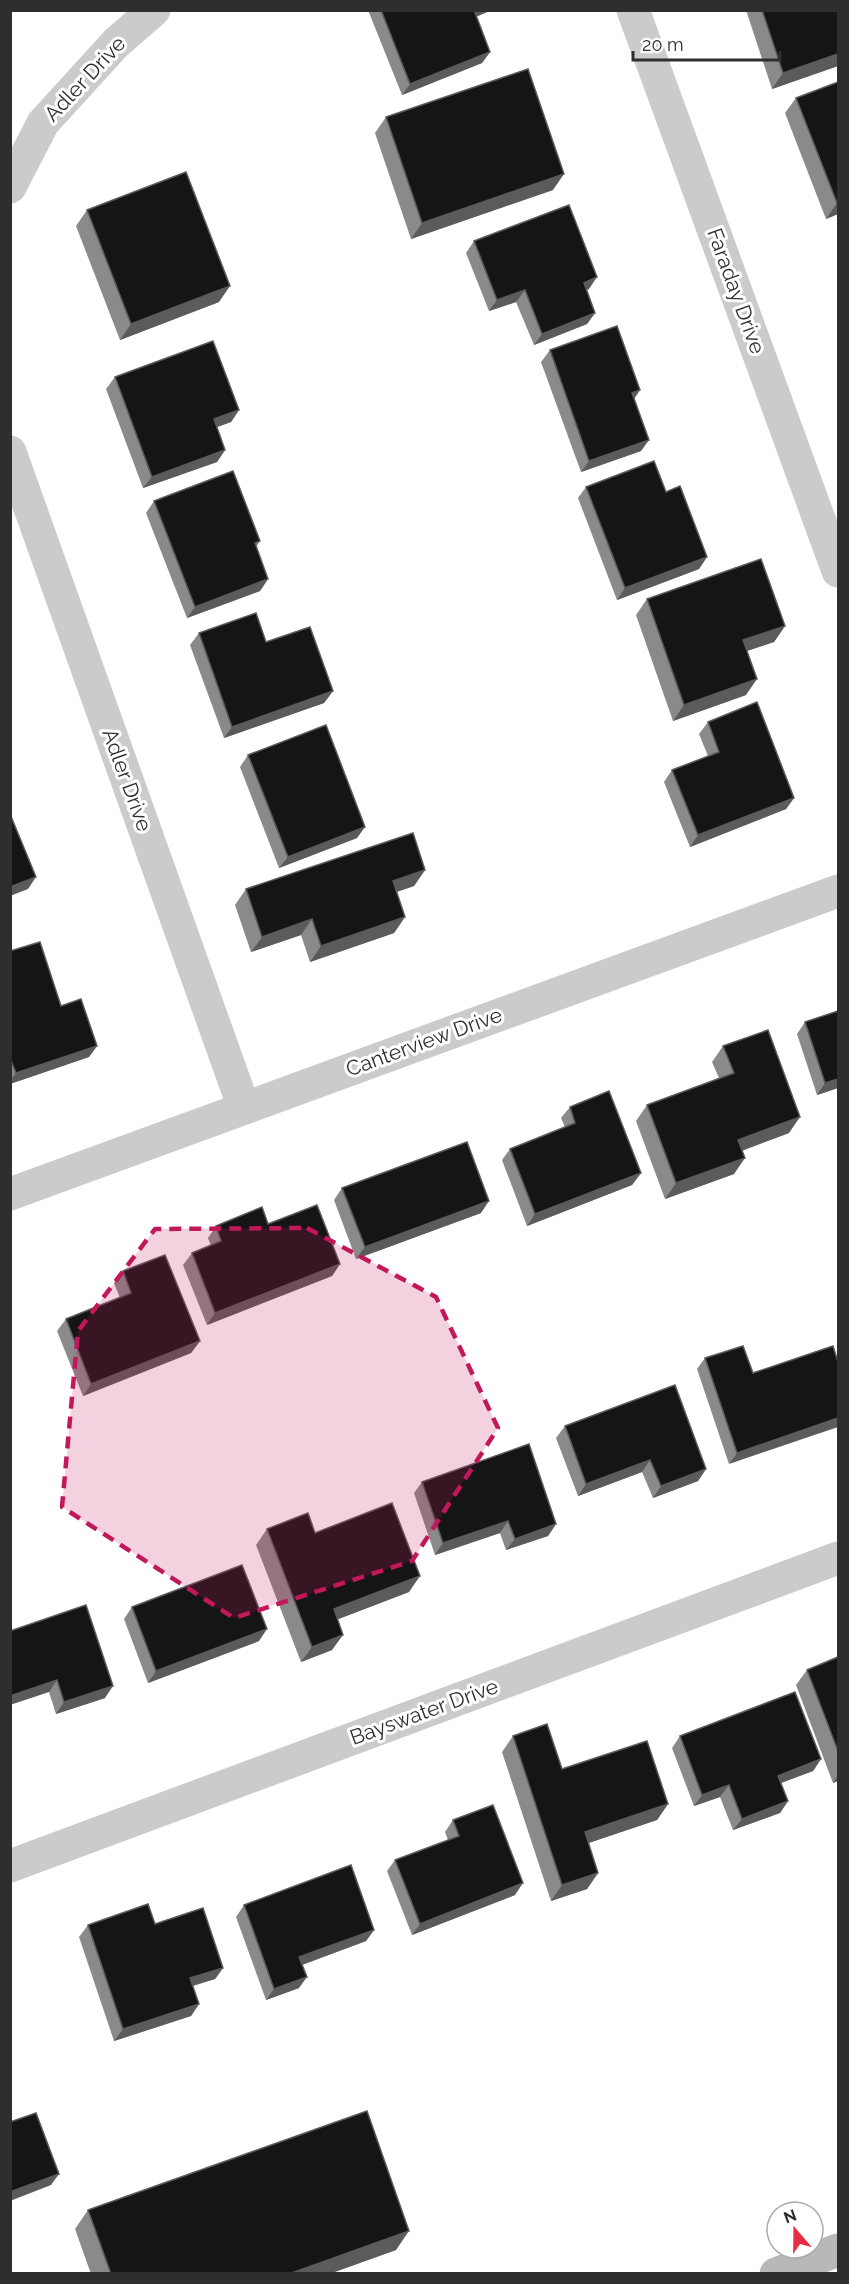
<svg xmlns="http://www.w3.org/2000/svg" width="849" height="2284" viewBox="0 0 849 2284" font-family="Raleway,sans-serif">
<style>
.lines{fill:none;stroke-linecap:round;stroke-linejoin:round}
.street{stroke:#cbcbcb;stroke-width:33}
.secondary{stroke:#b8b8b8;stroke-width:33}
.wall{fill:#8a8a8a}
.shaded-wall{fill:#5b5b5b}
.building{fill:#151515;stroke:#5b5b5b;stroke-width:1.5}
.marked{fill:#c2185b;fill-opacity:0.2;stroke:#c2185b;stroke-width:4.5;stroke-dasharray:12 8;stroke-linejoin:round}
.labels{text-anchor:middle;stroke-width:6;stroke-linejoin:round;paint-order:stroke}
.street-label{font-size:21px;fill:#2e2e2e;stroke:#fff}
</style>
<rect width="100%" height="100%" fill="#fff"/>
<g class="lines">
<!-- street -->
<g class="street">
<path d="M633 10 838 571"/>
<path d="M10 187 43 123 116 43 154 10"/>
<path d="M10 452 244 1108"/>
<path d="M10 1194 838 891"/>
<path d="M10 1866 838 1558"/>
</g>
<!-- secondary -->
<path class="secondary" d="M776 2274 838 2250"/>
</g>
<!-- wall -->
<g class="wall">
<path d="M368 10H492L476 17 490 52 482 63 402 95Z"/>
<path d="M746 10H838V66L772 89Z"/>
<path d="M838 82V214L826 219 785 113 796 98Z"/>
<path d="M386 117 553 190 411 239 375 133Z"/>
<path d="M87 210 219 302 120 340 76 226Z"/>
<path d="M474 241 589 289 586 290 595 313 587 324 534 345 516 302 489 311 466 253Z"/>
<path d="M550 350 640 390 634 398 641 451 581 472 541 362Z"/>
<path d="M115 377 239 410 231 422 217 427 225 450 217 462 143 488 106 389Z"/>
<path d="M586 487 666 492 707 557 699 569 617 600 578 498Z"/>
<path d="M154 501 260 541 256 547 268 579 260 591 187 618 146 513Z"/>
<path d="M647 599 785 626 774 642 747 651 746 695 673 721 636 615Z"/>
<path d="M199 633 266 642 333 691 324 703 224 738 190 645Z"/>
<path d="M708 722 794 798 786 809 690 847 664 782 672 770 708 756 699 734Z"/>
<path d="M248 755 357 838 279 868 240 767Z"/>
<path d="M425 870 414 886 396 892 405 917 394 933 310 962 301 935 251 952 235 905 246 889Z"/>
<path d="M10 951 97 1046 89 1057 10 1084Z"/>
<path d="M838 1011V1088L817 1095 797 1034 805 1022Z"/>
<path d="M723 1046 789 1133 742 1151 734 1174 665 1199 636 1121 647 1105 719 1078 712 1062Z"/>
<path d="M570 1107 641 1173 632 1185 527 1226 502 1160 510 1149 565 1127 561 1118Z"/>
<path d="M342 1188 481 1213 356 1259 334 1200Z"/>
<path d="M268 1224 340 1264 332 1276 207 1325 183 1265 192 1253 211 1246 208 1238 216 1226Z"/>
<path d="M123 1271 200 1341 191 1353 83 1396 57 1331 66 1319 120 1298 114 1283Z"/>
<path d="M833 1346 729 1464 697 1369 705 1358 753 1373Z"/>
<path d="M565 1426 706 1469 698 1481 653 1498 642 1472 578 1496 556 1438Z"/>
<path d="M422 1482 556 1524 548 1536 506 1550 500 1533 435 1555 414 1493Z"/>
<path d="M267 1529 315 1533 409 1592 338 1619 332 1650 301 1662 256 1545Z"/>
<path d="M132 1607 259 1641 148 1683 124 1619Z"/>
<path d="M10 1631 105 1698 56 1714 49 1692Z"/>
<path d="M838 1657V1781L833 1783 796 1685 807 1670Z"/>
<path d="M513 1736 562 1769 668 1804 657 1820 588 1843 598 1873 587 1889 551 1901 502 1752Z"/>
<path d="M680 1736 821 1759 813 1771 781 1783 788 1801 780 1813 733 1830 720 1797 694 1806 672 1748Z"/>
<path d="M453 1820 515 1895 412 1935 387 1871 395 1860 448 1840 445 1832Z"/>
<path d="M244 1905 374 1930 366 1941 302 1965 299 1988 266 2000 236 1917Z"/>
<path d="M155 1924 223 1968 215 1979 193 1986 199 2004 191 2016 114 2041 79 1937 88 1925Z"/>
<path d="M88 2210 396 2250 329 2274H91L75 2229Z"/>
</g>
<!-- shaded-wall -->
<g class="shaded-wall">
<path d="M472 10H492L465 21Z"/>
<path d="M490 52 482 63 402 95 410 84Z"/>
<path d="M838 54V66L772 89 783 73Z"/>
<path d="M564 174 553 190 411 239 422 223Z"/>
<path d="M837 203H838V214L826 219Z"/>
<path d="M597 277 589 289 575 295 584 283Z"/>
<path d="M230 286 219 302 120 340 131 324Z"/>
<path d="M525 290 516 302 489 311 497 300Z"/>
<path d="M595 313 587 324 534 345 542 334Z"/>
<path d="M640 390 632 402V393Z"/>
<path d="M239 410 231 422 206 431 214 419Z"/>
<path d="M649 440 641 451 581 472 589 461Z"/>
<path d="M225 450 217 462 143 488 152 477Z"/>
<path d="M707 557 699 569 617 600 625 588Z"/>
<path d="M268 579 260 591 187 618 195 607Z"/>
<path d="M785 626 774 642 732 656 743 640Z"/>
<path d="M757 679 746 695 673 721 684 705Z"/>
<path d="M333 691 324 703 224 738 232 727Z"/>
<path d="M794 798 786 809 690 847 698 835Z"/>
<path d="M365 827 357 838 279 868 288 857Z"/>
<path d="M425 870 414 886 382 897 393 881Z"/>
<path d="M36 877 28 889 10 896V887Z"/>
<path d="M405 917 394 933 310 962 321 946Z"/>
<path d="M312 919 301 935 251 952 262 937Z"/>
<path d="M97 1046 89 1057 10 1084V1081L16 1073Z"/>
<path d="M838 1079V1088L817 1095 825 1083Z"/>
<path d="M800 1117 789 1133 727 1156 738 1140Z"/>
<path d="M745 1158 734 1174 665 1199 676 1183Z"/>
<path d="M641 1173 632 1185 527 1226 535 1214Z"/>
<path d="M489 1201 481 1213 356 1259 365 1247Z"/>
<path d="M340 1264 332 1276 207 1325 215 1313Z"/>
<path d="M200 1341 191 1353 83 1396 91 1384Z"/>
<path d="M838 1418V1427L729 1464 737 1453Z"/>
<path d="M650 1460 642 1472 578 1496 586 1484Z"/>
<path d="M706 1469 698 1481 653 1498 661 1486Z"/>
<path d="M508 1521 500 1533 435 1555 443 1543Z"/>
<path d="M556 1524 548 1536 506 1550 515 1539Z"/>
<path d="M420 1576 409 1592 323 1625 334 1609Z"/>
<path d="M267 1629 259 1641 148 1683 156 1671Z"/>
<path d="M343 1635 332 1650 301 1662 312 1647Z"/>
<path d="M57 1680 49 1692 10 1705V1696Z"/>
<path d="M113 1686 105 1698 56 1714 64 1702Z"/>
<path d="M821 1759 813 1771 770 1787 778 1776Z"/>
<path d="M838 1775V1781L833 1783Z"/>
<path d="M729 1785 720 1797 694 1806 702 1795Z"/>
<path d="M788 1801 780 1813 733 1830 742 1819Z"/>
<path d="M668 1804 657 1820 574 1848 585 1832Z"/>
<path d="M598 1873 587 1889 551 1901 562 1885Z"/>
<path d="M523 1883 515 1895 412 1935 420 1924Z"/>
<path d="M374 1930 366 1941 291 1969 299 1957Z"/>
<path d="M223 1968 215 1979 182 1989 190 1978Z"/>
<path d="M307 1977 299 1988 266 2000 274 1989Z"/>
<path d="M199 2004 191 2016 114 2041 123 2029Z"/>
<path d="M59 2174 51 2185 10 2201V2192Z"/>
<path d="M409 2231 396 2250 329 2274H289Z"/>
</g>
<!-- building -->
<g class="building">
<path d="M381 10H474L490 52 410 84Z"/>
<path d="M762 10H838V54L783 73Z"/>
<path d="M528 69 564 174 422 223 386 117Z"/>
<path d="M838 82V203H837L796 98Z"/>
<path d="M186 172 230 286 131 324 87 210Z"/>
<path d="M569 205 597 277 584 283 595 313 542 334 525 290 497 300 474 241Z"/>
<path d="M617 326 640 390 632 393 649 440 589 461 550 350Z"/>
<path d="M213 341 239 410 214 419 225 450 152 477 115 377Z"/>
<path d="M654 461 666 492 680 486 707 557 625 588 586 487Z"/>
<path d="M233 471 260 541 255 543 268 579 195 607 154 501Z"/>
<path d="M761 559 785 626 743 640 757 679 684 705 647 599Z"/>
<path d="M256 613 266 642 310 627 333 691 232 727 199 633Z"/>
<path d="M757 702 794 798 698 835 672 770 719 752 708 722Z"/>
<path d="M326 725 365 827 288 857 248 755Z"/>
<path d="M10 814 36 877 10 887Z"/>
<path d="M413 833 425 870 393 881 405 917 321 946 312 919 262 937 246 889Z"/>
<path d="M40 942 61 1006 81 999 97 1046 16 1073 10 1058V951Z"/>
<path d="M838 1011V1079L825 1083 805 1022Z"/>
<path d="M768 1030 800 1117 738 1140 745 1158 676 1183 647 1105 734 1073 723 1046Z"/>
<path d="M609 1091 641 1173 535 1214 510 1149 575 1123 570 1107Z"/>
<path d="M467 1142 489 1201 365 1247 342 1188Z"/>
<path d="M317 1205 340 1264 215 1313 192 1253 221 1241 216 1226 262 1207 268 1224Z"/>
<path d="M165 1255 200 1341 91 1384 66 1319 131 1293 123 1271Z"/>
<path d="M743 1346 753 1373 833 1346 838 1362V1418L737 1453 705 1358Z"/>
<path d="M675 1385 706 1469 661 1486 650 1460 586 1484 565 1426Z"/>
<path d="M529 1444 556 1524 515 1539 508 1521 443 1543 422 1482Z"/>
<path d="M392 1503 420 1576 334 1609 343 1635 312 1647 267 1529 308 1513 315 1533Z"/>
<path d="M242 1565 267 1629 156 1671 132 1607Z"/>
<path d="M86 1605 113 1686 64 1702 57 1680 10 1696V1631Z"/>
<path d="M838 1657V1751L807 1670Z"/>
<path d="M795 1692 821 1759 778 1776 788 1801 742 1819 729 1785 702 1795 680 1736Z"/>
<path d="M547 1724 562 1769 647 1741 668 1804 585 1832 598 1873 562 1885 513 1736Z"/>
<path d="M493 1805 523 1883 420 1924 395 1860 459 1836 453 1820Z"/>
<path d="M351 1865 374 1930 299 1957 307 1977 274 1989 244 1905Z"/>
<path d="M148 1904 155 1924 203 1908 223 1968 190 1978 199 2004 123 2029 88 1925Z"/>
<path d="M367 2111 409 2231 289 2274H111L88 2210Z"/>
<path d="M36 2113 59 2174 10 2192V2122Z"/>
</g>
<!-- marked area -->
<path class="marked" d="M307 1228 436 1297 498 1428 412 1561 234 1618 62 1507 78 1331 155 1229Z"/>
<g class="labels">
<!-- street labels -->
<g class="street-label">
<text transform="translate(85 79) rotate(-47)" y="7">Adler Drive</text>
<text transform="translate(736 291) rotate(70)" y="7">Faraday Drive</text>
<text transform="translate(127 780) rotate(70)" y="7">Adler Drive</text>
<text transform="translate(424 1042) rotate(-20)" y="7">Canterview Drive</text>
<text transform="translate(424 1712) rotate(-20)" y="7">Bayswater Drive</text>
</g>
</g>
<!-- border -->
<rect width="849" height="2284" fill="none" stroke="#2e2e2e" stroke-width="24"/>
<!-- north arrow -->
<g transform="translate(795 2230) rotate(340)"><circle r="28" fill="#ffffff" stroke="#ababab" stroke-width="1.5"/>
<path d="M0-4.5L10 22L0 15L-10 22Z" fill="#e72d44"/>
<text y="-9" font-size="16" font-weight="bold" text-anchor="middle" fill="#2e2e2e">N</text>
</g>
<!-- scale -->
<path d="M633 51v9h147v-9" fill="none" stroke="#2e2e2e" stroke-width="3"/>
<text x="642" y="51" font-size="18" fill="#2e2e2e" stroke="#ffffff" stroke-width="4.5" paint-order="stroke">20 m</text>
</svg>
